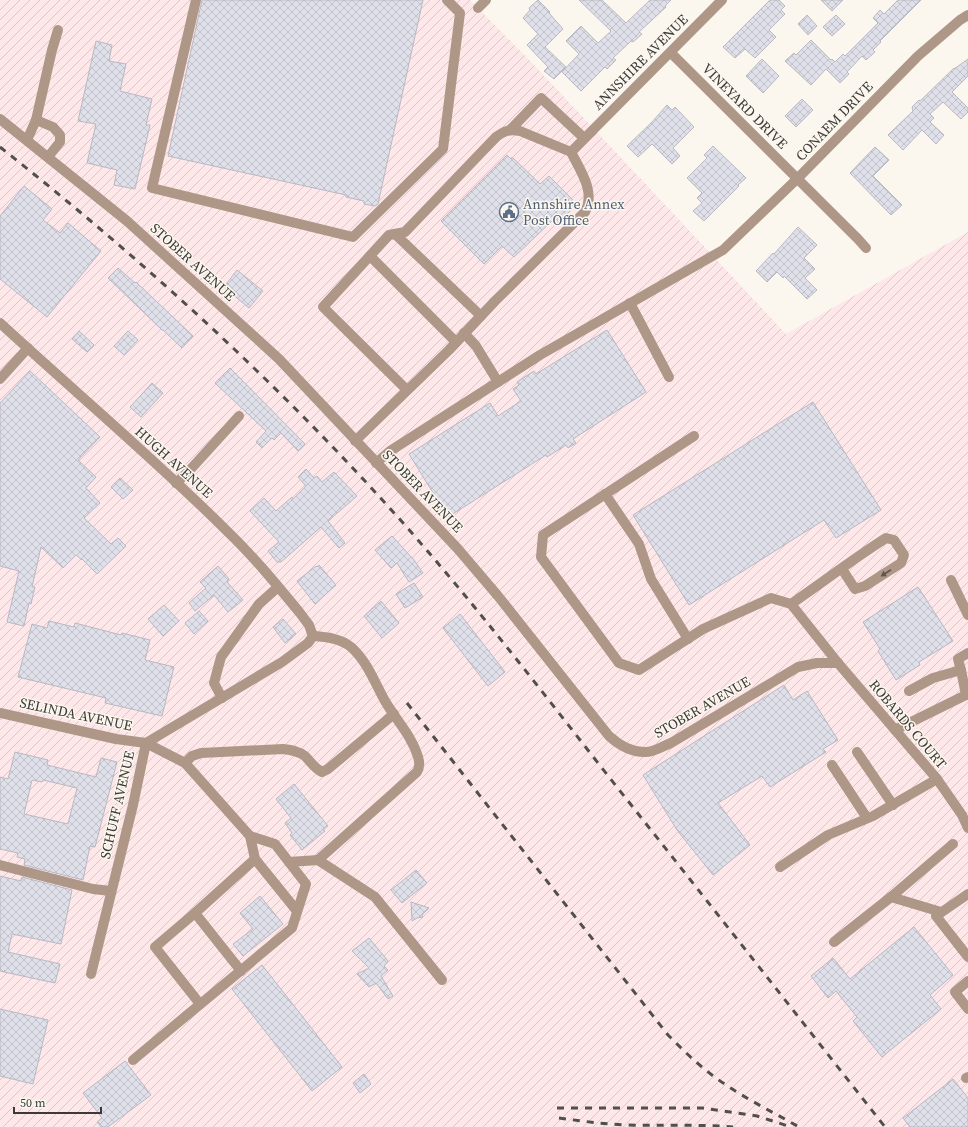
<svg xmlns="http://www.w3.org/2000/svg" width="968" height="1127" viewBox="0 0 968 1127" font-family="'Source Serif 4',serif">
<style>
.industrial{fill:url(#industrial-furrows)}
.building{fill:url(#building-cross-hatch);stroke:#b9b8c2;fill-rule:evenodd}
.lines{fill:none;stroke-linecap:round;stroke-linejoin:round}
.minor{stroke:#af9788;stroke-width:10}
.rail{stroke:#504f4a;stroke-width:3;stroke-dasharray:7 7;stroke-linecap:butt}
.oneway{fill:#5e564f}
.labels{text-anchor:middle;stroke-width:3;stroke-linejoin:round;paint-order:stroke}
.street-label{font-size:14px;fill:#3b3a36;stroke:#fcf7ee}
.service-label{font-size:14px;fill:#4e5e75;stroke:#fcf7ee;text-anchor:start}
</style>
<defs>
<pattern id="industrial-furrows" width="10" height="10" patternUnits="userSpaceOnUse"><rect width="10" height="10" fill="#fde7e9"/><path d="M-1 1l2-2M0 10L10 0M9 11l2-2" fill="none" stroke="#dac7c8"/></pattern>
<pattern id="building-cross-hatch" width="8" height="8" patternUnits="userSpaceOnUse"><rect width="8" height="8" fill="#e0e0ea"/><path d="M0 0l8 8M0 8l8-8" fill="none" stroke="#c1c1c9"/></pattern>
</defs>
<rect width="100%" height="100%" fill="#fcf7ee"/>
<!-- industrial -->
<path class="industrial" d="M0 0H470L534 65 786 334 968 232V1127H0Z"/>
<!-- building -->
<g class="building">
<path d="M202 0H423L378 204 375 206 364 204V201L346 197V195L168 156Z"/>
<path d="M538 0 550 12 549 13 563 29 545 47 566 67 554 79 544 71 548 67 527 45 538 34 523 18 530 10 529 8Z"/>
<path d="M579 0H602L626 23 650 0H671L665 6 666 7 639 32 642 34 633 42 631 41 613 58 616 60 607 69 605 67 581 91 562 72 579 54 566 41 581 26 598 43 611 31Z"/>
<path d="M770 0H779L785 6 781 10 785 14 769 30 776 37 755 58 745 49 735 58 723 47Z"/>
<path d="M821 0H843L832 11Z"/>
<path d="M898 0H921L880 41 881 42 873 50 875 52 866 60 862 56 847 72 849 74 840 83 826 69 811 85 785 61 794 53 796 55 811 40 831 60 832 59 835 62 843 54 845 56 878 23 873 18 880 10 884 14Z"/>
<path d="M807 15 817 26 808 35 798 24Z"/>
<path d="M836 15 845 24 832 36 823 27Z"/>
<path d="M96 41 112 45 109 61 126 64 120 91 152 99 146 125H150L135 189 114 185 117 170 87 163 96 124 78 121Z"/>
<path d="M762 59 779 76 763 93 746 76Z"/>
<path d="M968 59V76L952 92 968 108V112L961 119 943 102 930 114 934 118 930 122 944 135 936 144 922 130 903 150 888 135 913 111 912 107 919 100 920 101 954 68V69Z"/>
<path d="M802 99 813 110 796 127 785 116Z"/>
<path d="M667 105 672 110 675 107 694 127 673 148 680 156 672 164 652 144 638 157 627 146 652 122Z"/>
<path d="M713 146 746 178 738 185 739 186 704 221 693 211 702 203 697 198 702 193 687 178 707 158 704 155Z"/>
<path d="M875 147 889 160 873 176 902 205 891 215 850 173Z"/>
<path d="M507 155 511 159 512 157 540 184 549 176 573 200 570 202 575 206 559 222 555 218 514 257 502 246 484 264 441 221Z"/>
<path d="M24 186 52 209 43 220 60 233 68 223 101 251 47 317 0 279V216Z"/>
<path d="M798 227 817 245 804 258 815 269 805 278 817 290 807 299 784 276 783 278 777 272 767 282 756 271 773 253 774 254Z"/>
<path d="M118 268 135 283 136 282 193 336 182 348 163 330H162L108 278Z"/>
<path d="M237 270 263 291 249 308 224 287Z"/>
<path d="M607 330 646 392 573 439 576 443 568 448 566 445 547 457 546 455 448 517 409 454 490 403 498 416 521 401 513 389 519 385 517 382 534 371 536 374Z"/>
<path d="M79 331 94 345 87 352 72 339Z"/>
<path d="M128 331 138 340 124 355 114 346Z"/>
<path d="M230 368 305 444 298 451 281 433 274 440 272 438 262 448 256 442 266 431 215 383Z"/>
<path d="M30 371 100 437 78 460 96 477 86 488 100 503 84 518 111 544 118 538 126 546 97 574 82 559V560L76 555 63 568 41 547 32 587H35L31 604 29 603 24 626 7 622 19 571 0 566V403Z"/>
<path d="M152 383 163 393 141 417 130 407Z"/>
<path d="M813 402 881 510 836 538 824 520 689 605 633 515Z"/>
<path d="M306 469 314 478 317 476 322 482 334 472 357 496 328 521 345 543 339 548 321 527 281 562H277L268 551 279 542 250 511 264 498 276 511 292 497 293 499 306 486 298 477Z"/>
<path d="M120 478 133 490 123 499 111 487Z"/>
<path d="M392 536 414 560 423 573 409 582 397 563 391 568 375 550Z"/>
<path d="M319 565 336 585 315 604 297 581 316 566 317 567Z"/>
<path d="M218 566 229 579 227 582 243 600 228 612 214 595 195 611 189 603 206 588 200 582Z"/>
<path d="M414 583 423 597 405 608 396 594Z"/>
<path d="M918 587 953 641 919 662 920 665 896 680 878 651 880 649 863 622Z"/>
<path d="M381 601 399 623 382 638 364 616Z"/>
<path d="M164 605 179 621 163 636 148 619Z"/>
<path d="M199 611 208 621 194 634 185 623Z"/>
<path d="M460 614 505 672 488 686 443 628Z"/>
<path d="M283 619 296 634 285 643 273 627Z"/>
<path d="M49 621 74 627 75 623 121 635 122 633 150 640 145 660 174 667 162 716 105 703 106 698 18 677 32 624 47 628Z"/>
<path d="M784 685 793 700 807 691 838 740 823 749 826 752 770 787 762 776 718 803 750 845 713 875 677 830 643 775Z"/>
<path d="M15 752 48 760 47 765 96 777 101 758 117 762 95 847 90 846 83 880 24 865 25 859 17 857 18 853 0 849V777L8 779ZM32 780 42 782 43 780 77 788 68 824 24 814Z"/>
<path d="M294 784 328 826 323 830 325 831 302 850 290 835 292 833 285 823 291 818 276 799Z"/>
<path d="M416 870 427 883 402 903 391 890Z"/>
<path d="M0 876 21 881 22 877 72 890 61 944 12 934 8 952 60 964 55 983 4 972 5 970 4 972 0 971Z"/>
<path d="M260 896 283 924 243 956 233 944 253 929 240 913Z"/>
<path d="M411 902 429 908 422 915 423 917 417 918 412 921Z"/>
<path d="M914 927 953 975 930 995 941 1009 882 1057 853 1021 857 1017 836 991 828 998 811 976 833 958 850 979Z"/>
<path d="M369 938 388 961 384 966 388 970 381 976 393 996 388 999 376 983 369 987 357 974 369 968 352 951Z"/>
<path d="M262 965 342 1067 312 1091 232 989Z"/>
<path d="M0 1009 48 1020 33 1084 0 1076Z"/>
<path d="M125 1061 151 1095 108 1127H101L97 1122 102 1118 83 1093Z"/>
<path d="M364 1074 371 1084 360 1093 353 1083Z"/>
<path d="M953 1079 968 1098V1127H910L903 1118Z"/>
</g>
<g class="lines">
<!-- minor -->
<g class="minor">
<path d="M196 0 152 188 353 237 443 149 460 13 447 0"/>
<path d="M478 8 486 0"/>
<path d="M671 53 858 239 866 248"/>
<path d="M0 119 127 221 279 359 458 549 498 596 609 736C619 745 631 752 644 752 653 753 663 746 671 743L798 667 817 663H838"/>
<path d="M36 120 52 50 58 30"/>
<path d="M511 129 541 98 584 138"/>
<path d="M27 140 36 120 53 127 60 135V142L48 157"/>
<path d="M571 152 722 0"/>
<path d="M395 234 481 316"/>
<path d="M370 256 456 342"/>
<path d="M630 303 669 377"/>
<path d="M0 323C76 393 155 459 228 532 254 557 277 585 300 613L309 625 313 636"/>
<path d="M464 333 476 346 498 382"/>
<path d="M0 379 28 348"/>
<path d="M694 436 543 535 541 557 619 663 639 670 703 629 771 598 791 604 838 663 937 779 962 815 968 828"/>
<path d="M355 441 449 350 495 301 585 212C596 192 580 170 571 152L520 131C509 129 504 131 496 137L405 232 389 235 323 307 407 390"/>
<path d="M376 463 390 451 540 355 723 250 798 178 918 56 960 20 968 15"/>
<path d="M176 483 189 471 239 416"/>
<path d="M605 494 639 544 651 579 688 639"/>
<path d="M951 580 968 615"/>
<path d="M791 604C823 582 853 559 886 538L894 540 904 555 901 563 865 586 855 589 842 569"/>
<path d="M313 636C326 637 340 638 351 647 367 661 375 683 385 701 396 720 412 736 418 757 420 763 420 767 417 772L318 860"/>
<path d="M961 670 958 659 968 653"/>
<path d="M909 691 933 678 961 670 966 695"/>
<path d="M222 698 214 683 221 657 259 604 278 587"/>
<path d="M0 713 116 739 146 743 185 763 250 836 255 859 297 911"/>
<path d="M895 730 968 694"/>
<path d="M857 752 893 805"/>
<path d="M185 763 192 756 201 753 283 749C291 750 299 751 305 756 311 762 314 768 322 772L328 769 394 714"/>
<path d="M832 765 867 818"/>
<path d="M289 862 318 860 375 897 442 980"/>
<path d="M0 865 93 889 111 891"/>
<path d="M780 867 828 835 873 816 937 779"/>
<path d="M968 894 936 916 968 957"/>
<path d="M891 897 953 844"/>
<path d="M195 913 241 971"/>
<path d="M834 942 891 897 941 912"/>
<path d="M91 974 133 805 146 743 282 662 308 643 313 636"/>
<path d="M968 981 955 992 968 1009"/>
<path d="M200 1004 155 947 195 913 255 859"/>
<path d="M133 1060 292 928 306 884 275 844 250 836"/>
<path d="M966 1078 968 1077"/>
</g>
<!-- rail -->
<g class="rail">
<path d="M0 147C138 256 268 374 386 504 465 591 536 684 609 777 701 893 793 1010 885 1127"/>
<path d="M407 703 668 1035C683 1050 698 1065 716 1078 742 1097 771 1111 799 1127"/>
<path d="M557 1108H702L757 1116 788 1126"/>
<path d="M559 1118C581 1121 603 1124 626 1125 662 1126 697 1124 733 1127"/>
</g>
</g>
<!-- one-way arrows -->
<defs><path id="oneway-solid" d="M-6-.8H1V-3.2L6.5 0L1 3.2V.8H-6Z"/></defs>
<use class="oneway" href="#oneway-solid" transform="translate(886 573) rotate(147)"/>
<!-- icons -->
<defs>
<g id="civic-ring" transform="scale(1)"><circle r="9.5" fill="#fcf7ee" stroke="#5c6f8a" stroke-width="1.5"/><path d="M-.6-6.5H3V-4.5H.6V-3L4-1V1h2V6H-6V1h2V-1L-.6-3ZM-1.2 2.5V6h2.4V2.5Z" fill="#5c6f8a"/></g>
</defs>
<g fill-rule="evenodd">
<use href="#civic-ring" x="509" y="212"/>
</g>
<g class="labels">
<!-- street labels -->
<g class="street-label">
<text transform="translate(640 62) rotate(-45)" y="5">ANNSHIRE AVENUE</text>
<text transform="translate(745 106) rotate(45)" y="5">VINEYARD DRIVE</text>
<text transform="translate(834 121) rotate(-46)" y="5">CONAEM DRIVE</text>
<text transform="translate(193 262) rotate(42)" y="5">STOBER AVENUE</text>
<text transform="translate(174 462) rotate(42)" y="5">HUGH AVENUE</text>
<text transform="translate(423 491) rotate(46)" y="5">STOBER AVENUE</text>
<text transform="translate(702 707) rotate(-30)" y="5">STOBER AVENUE</text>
<text transform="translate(76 714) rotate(12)" y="5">SELINDA AVENUE</text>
<text transform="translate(908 724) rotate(50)" y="5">ROBARDS COURT</text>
<text transform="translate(117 805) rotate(-77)" y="5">SCHUFF AVENUE</text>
</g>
<!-- service labels -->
<g class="service-label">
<text x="523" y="209">Annshire Annex<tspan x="523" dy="16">Post Office</tspan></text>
</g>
</g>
<!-- scale -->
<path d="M14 1107v6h87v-6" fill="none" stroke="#3b3a36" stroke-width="2"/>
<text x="20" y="1107" font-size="12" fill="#3b3a36" stroke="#fcf7ee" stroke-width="3" paint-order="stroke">50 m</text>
</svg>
